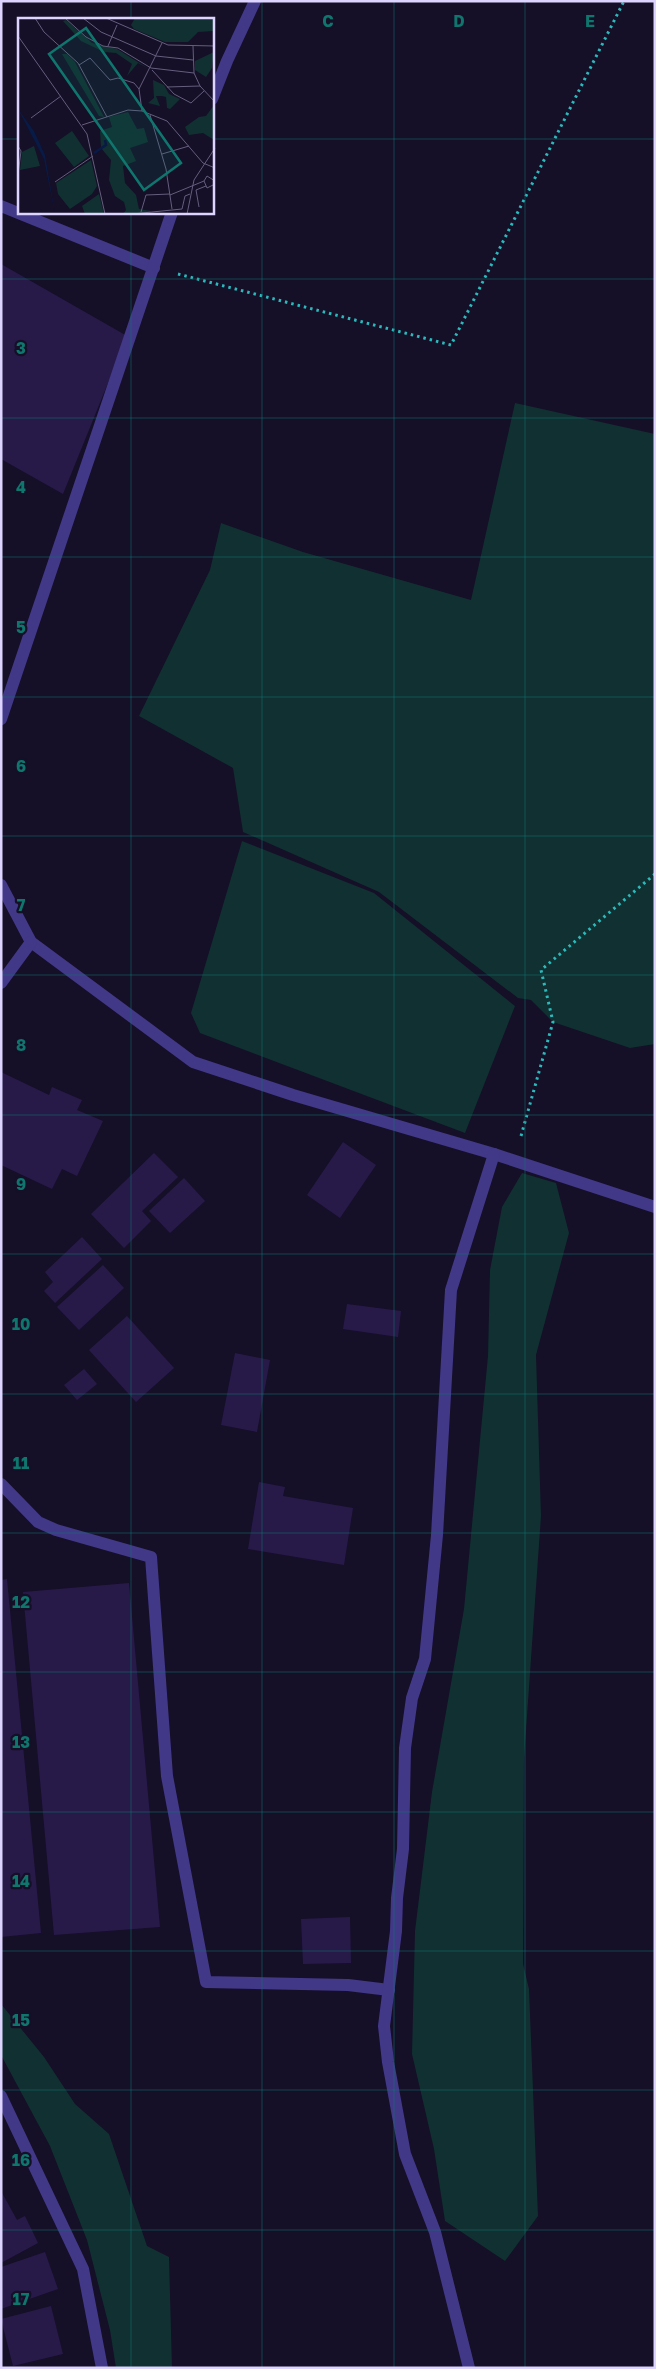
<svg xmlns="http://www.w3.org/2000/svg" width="656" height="2369" viewBox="0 0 656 2369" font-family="'Golos Text',sans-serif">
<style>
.green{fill:#113031}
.building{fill:#271a49}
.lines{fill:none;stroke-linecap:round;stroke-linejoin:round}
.path{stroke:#2bbabc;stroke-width:3;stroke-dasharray:2.5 4;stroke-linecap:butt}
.minor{stroke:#413887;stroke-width:12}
.grid{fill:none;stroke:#0f766e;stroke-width:1;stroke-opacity:0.55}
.inset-river{fill:none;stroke:#081a46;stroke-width:2.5}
.inset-road{fill:none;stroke:#655e7d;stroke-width:1}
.view{fill:#0f766e;fill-opacity:0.15;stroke:#0f766e;stroke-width:2.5}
.inset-edge{fill:none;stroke:#ddd5ff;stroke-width:2.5}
.grid-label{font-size:16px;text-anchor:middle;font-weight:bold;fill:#0f766e;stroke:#150f27;stroke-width:4.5;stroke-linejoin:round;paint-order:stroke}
</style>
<rect width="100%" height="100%" fill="#150f27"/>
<!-- green -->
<g class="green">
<path d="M515 403 655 434V1044L630 1048 553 1022 531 1000 518 998 379 892 243 832 233 768 139 716 210 570 221 523 303 552 471 600Z"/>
<path d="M242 841 374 893 515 1006 465 1133 200 1033 191 1013Z"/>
<path d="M522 1173 556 1183 569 1233 536 1355 541 1516 524 1759 523 1964 529 1989 538 2216 505 2261 445 2221 434 2149 412 2054 415 1931 432 1792 464 1609 488 1356 490 1270 502 1207Z"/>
<path d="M1 2004 44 2057 75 2104 109 2134 147 2246 169 2257 172 2368H116L110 2330 87 2240 50 2146 1 2055Z"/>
</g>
<!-- building -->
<g class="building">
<path d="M1 264 127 336 63 494 1 459Z"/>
<path d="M1 1072 49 1095 52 1087 82 1100 77 1110 103 1121 77 1176 62 1169 52 1189 1 1165Z"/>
<path d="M343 1142 376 1165 340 1218 307 1195Z"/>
<path d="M154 1153 178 1177 142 1211 151 1221 124 1248 91 1214Z"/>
<path d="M184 1178 205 1201 170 1233 149 1211Z"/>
<path d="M82 1237 102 1259 55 1303 44 1291 53 1282 45 1272Z"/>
<path d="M103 1265 124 1288 79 1330 57 1307Z"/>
<path d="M347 1304 401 1311 398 1337 343 1329Z"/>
<path d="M127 1316 174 1368 136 1402 89 1350Z"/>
<path d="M235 1353 270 1360 257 1432 221 1425Z"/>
<path d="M84 1369 97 1384 77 1400 64 1385Z"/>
<path d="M259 1482 285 1487 283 1496 353 1508 344 1565 248 1549Z"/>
<path d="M7 1579 41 1933 1 1937V1580Z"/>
<path d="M129 1583 160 1927 54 1935 23 1592Z"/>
<path d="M350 1917 351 1963 303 1964 301 1919Z"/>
<path d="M1 2191 17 2220 25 2216 38 2243 1 2263Z"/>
<path d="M45 2252 58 2289 1 2309V2267Z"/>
<path d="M51 2306 63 2354 13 2366 1 2319Z"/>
</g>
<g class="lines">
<!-- path -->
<g class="path">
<path d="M178 274 451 345 624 1"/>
<path d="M521 1136 553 1022 541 970 655 874"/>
</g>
<!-- minor -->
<g class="minor">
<path d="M212 99 227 61 255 1"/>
<path d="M1 206 154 268"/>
<path d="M1 719 172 212"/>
<path d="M1 885 31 942 193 1062 293 1095 494 1154 655 1207"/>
<path d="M1 983 31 942"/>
<path d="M1 1484 38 1522 56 1530 151 1557 167 1776 206 1982 348 1985 389 1990"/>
<path d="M1 2096 83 2269 102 2368"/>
<path d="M469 2368 435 2232 405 2154 388 2062 384 2026 396 1931 397 1898 403 1849 405 1748 412 1698 425 1659 437 1535 451 1290 494 1154"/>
</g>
</g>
<!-- grid -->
<path class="grid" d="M131 1V19M262 1V2368M394 1V2368M525 1V2368M1 139H19M212 139H655M131 212V2368M1 279H655M1 418H655M1 557H655M1 697H655M1 836H655M1 975H655M1 1115H655M1 1254H655M1 1394H655M1 1533H655M1 1672H655M1 1812H655M1 1951H655M1 2090H655M1 2230H655"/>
<!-- overview -->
<g transform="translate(18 18)">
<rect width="196" height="196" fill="#150f27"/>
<path d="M117 0H196V13L180 14 170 24H147L116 11 113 7ZM48 2 74 25 99 31 131 51 120 45 109 58 114 46 98 35 86 34 63 23 45 3ZM196 34 194 50 188 59 177 52V43ZM44 36H49L57 44 86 99 81 98ZM135 62 146 67 151 76 162 81 152 91 149 90 148 79 144 78H138L142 88 130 85 136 80ZM196 87V122L185 115 171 117 167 109 181 99 188 98ZM110 94 119 111 126 110 130 124 112 130 118 143 105 148 107 165 118 177 121 191 133 193 130 196H105L108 192 106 184 97 178 91 162 93 142 83 130 82 113 94 109 91 99ZM54 113 71 138 56 149 37 125ZM16 128 22 148 2 152 4 134ZM73 142 79 168 74 176 52 191 40 176 38 165ZM81 176 86 196H67L64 188Z" fill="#113031"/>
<path d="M0 91 16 113 27 137 37 196 26 141Z" fill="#081a46"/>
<path class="inset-river" d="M76 135 88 127 87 122"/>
<path class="inset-road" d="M17 0 26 14 60 45 89 99M47 0 68 19 85 28 100 30 133 50 176 55M65 0 83 14 138 38 175 42M88 0 150 27 197 28M0 18 69 116 87 196M90 28 99 7M175 28 176 55 182 68 197 84M61 47 72 40 92 62 100 60 116 65 121 71 124 93M134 52 156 76 173 85 186 73M149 69 182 68M121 71 144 25M132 97 148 151 154 191M13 100 43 78M64 107 110 92 124 93 149 103 185 145 197 150M0 128 3 133 0 157M144 136 171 128M186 163 189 158 197 163M37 164 75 138M152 177 186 163 189 170 197 166M181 189 178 172 188 168M123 194 128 177 152 176M114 196 164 191 167 178 172 176M169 196 176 162 197 130"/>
<path class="view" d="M68 10 163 145 126 172 31 36Z"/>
<rect width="196" height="196" class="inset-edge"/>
</g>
<g class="grid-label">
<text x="328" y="27">C</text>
<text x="459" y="27">D</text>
<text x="590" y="27">E</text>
<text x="21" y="354">3</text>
<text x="21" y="493">4</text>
<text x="21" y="633">5</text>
<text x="21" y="772">6</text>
<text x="21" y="911">7</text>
<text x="21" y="1051">8</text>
<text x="21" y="1190">9</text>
<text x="21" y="1330">10</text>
<text x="21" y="1469">11</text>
<text x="21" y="1608">12</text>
<text x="21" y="1748">13</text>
<text x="21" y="1887">14</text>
<text x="21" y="2026">15</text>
<text x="21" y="2166">16</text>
<text x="21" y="2305">17</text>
</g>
<!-- border -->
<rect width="656" height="2369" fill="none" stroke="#ddd5ff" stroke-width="5"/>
</svg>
